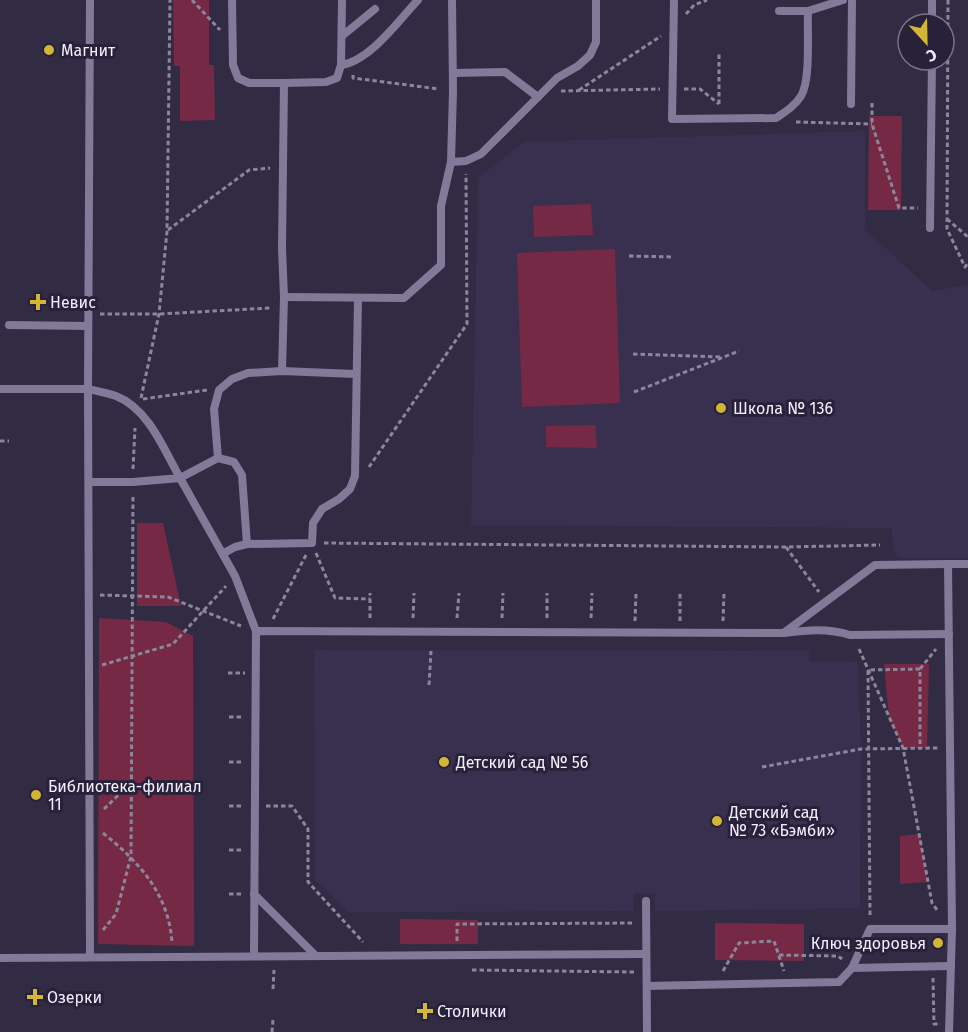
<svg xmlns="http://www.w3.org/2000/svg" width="968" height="1032" viewBox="0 0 968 1032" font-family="'Fira Sans',sans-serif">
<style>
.built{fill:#393050}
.green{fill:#752945}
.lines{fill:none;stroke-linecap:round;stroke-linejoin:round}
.path{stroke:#8b869a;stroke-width:3;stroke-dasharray:4.5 3;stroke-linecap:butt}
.service{stroke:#827a98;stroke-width:8}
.poi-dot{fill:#d3b635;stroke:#28213a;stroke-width:2}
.labels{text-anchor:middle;stroke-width:6;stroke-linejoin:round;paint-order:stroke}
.poi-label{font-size:16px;fill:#f2effd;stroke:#28213a;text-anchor:start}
</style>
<rect width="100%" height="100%" fill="#322b44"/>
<!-- built -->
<g class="built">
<path d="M865 131V229L932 291 968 285V558H898L893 549 892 528 471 525 478 178 524 142Z"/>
<path d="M314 650 809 651V661L858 662 861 749 860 908 655 911V893H634L633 911 348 912 315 880Z"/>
</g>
<!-- green -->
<g class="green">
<path d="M173 0H209V65H214L215 120 180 121V66H174Z"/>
<path d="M869 116H902L901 210H868Z"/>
<path d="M591 204 593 235 534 237 533 206Z"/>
<path d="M615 249 620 403 522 407 517 253Z"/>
<path d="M595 425 597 448 546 447V426Z"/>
<path d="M137 523H163L181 606H137Z"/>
<path d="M99 618 166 622 193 636 194 946 98 944Z"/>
<path d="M884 664H929L927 748H903L889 718Z"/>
<path d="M920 834 928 882 900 884V836Z"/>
<path d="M400 919 478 920V944H400Z"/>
<path d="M715 923 804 924V961L715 960Z"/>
</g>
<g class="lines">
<!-- path -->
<g class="path">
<path d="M192 0 220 30"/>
<path d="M948 0 947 229 965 267 968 263"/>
<path d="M686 14 694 5 707 0"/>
<path d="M353 75V78L439 89"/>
<path d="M684 89H700L719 104"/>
<path d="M579 90 661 36"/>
<path d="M561 91 660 89"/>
<path d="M872 103V124L899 208H918"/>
<path d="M719 104V54"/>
<path d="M796 122 872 124"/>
<path d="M947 219 968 237"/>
<path d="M168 230 249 170 270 168"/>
<path d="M629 256 673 257"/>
<path d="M100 314H159L270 308"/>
<path d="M633 354 721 357"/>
<path d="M634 392 739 351"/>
<path d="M141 398 159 314 167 231 170 0"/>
<path d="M143 399 207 390"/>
<path d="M0 441H9"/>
<path d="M369 467 467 324 466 174"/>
<path d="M133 469 135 428"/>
<path d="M324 543 786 547 880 545"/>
<path d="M786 547 819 592"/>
<path d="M316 553 335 598 370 599"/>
<path d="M100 595 168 597 241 626"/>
<path d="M370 618V593"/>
<path d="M413 618 414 593"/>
<path d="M457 618 459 593"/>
<path d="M502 618 503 593"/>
<path d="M547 618V593"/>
<path d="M591 618 592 593"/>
<path d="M273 619 306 555"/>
<path d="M635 621 636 593"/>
<path d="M680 621V593"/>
<path d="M723 621 724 593"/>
<path d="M859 649 903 748 932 903 937 910"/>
<path d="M102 665 173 644 226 586"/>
<path d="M920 669 936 649"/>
<path d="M228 673H245"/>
<path d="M429 685 431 651"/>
<path d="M229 717H242"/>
<path d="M229 762H242"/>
<path d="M762 767 861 749 939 748"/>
<path d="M229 806H242"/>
<path d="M266 806H292L308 829V882L363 942"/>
<path d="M104 809 131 783"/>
<path d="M103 833C139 862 169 894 172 943"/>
<path d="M229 850H242"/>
<path d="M229 894H242"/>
<path d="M870 915 868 670 920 669V748"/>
<path d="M103 930 116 914 131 856 133 494"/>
<path d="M457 941V924L635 923"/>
<path d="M779 955 838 956 842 959"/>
<path d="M472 970 634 972"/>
<path d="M723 971 739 943 774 941 784 971"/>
<path d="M933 978 934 1024H938"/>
<path d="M273 989 274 970"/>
<path d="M272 1032 273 1020"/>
</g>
<!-- service -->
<g class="service">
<path d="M232 0 233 65 238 78 249 83H284L282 248 284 297 282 371"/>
<path d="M674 0 672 119 776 118C785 112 795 106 801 96 811 80 807 32 808 11L843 0"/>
<path d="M779 11H808"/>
<path d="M932 24V0"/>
<path d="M342 36 375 9"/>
<path d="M341 65C370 61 398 21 418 0"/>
<path d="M453 73 505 72 538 97 557 78 578 66 590 55 596 42V0"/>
<path d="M284 83 326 82 337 78 341 65 342 0"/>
<path d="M851 104 852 0"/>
<path d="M451 162 466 161 481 154 538 97"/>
<path d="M930 228 932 60"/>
<path d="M284 297 404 298 441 265V206L451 162 453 91 452 0"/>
<path d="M9 325 88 326"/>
<path d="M355 374 282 371 248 373 232 379 219 390 214 409 218 458 234 462 242 475 247 544 312 543 313 523 322 509 339 499 350 489 355 476 358 298"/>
<path d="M0 389H88L90 957"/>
<path d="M218 458 180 478 235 576 256 631"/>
<path d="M90 482H133L180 478C164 450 149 409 116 396 107 393 97 391 88 389L90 0"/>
<path d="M224 553 235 547 247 544"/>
<path d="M785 632 875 565 948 564"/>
<path d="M254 894 316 956"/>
<path d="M646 901 647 1032"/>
<path d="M254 956 256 631 784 633C807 630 828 628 850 635L949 634"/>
<path d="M0 958 646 954"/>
<path d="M852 968 951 966"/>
<path d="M647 986 839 982 852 968 870 929H952"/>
<path d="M949 1032 952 929 948 564H968"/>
</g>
</g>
<!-- markers -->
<g class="poi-dot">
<circle cx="49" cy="50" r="6"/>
<path d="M35 293h6v6h6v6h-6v6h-6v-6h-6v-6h6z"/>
<circle cx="721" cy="408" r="6"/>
<circle cx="444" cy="762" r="6"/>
<circle cx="36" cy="795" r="6"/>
<circle cx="717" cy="821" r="6"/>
<circle cx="938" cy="943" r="6"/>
<path d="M32 988h6v6h6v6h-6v6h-6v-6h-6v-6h6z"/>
<path d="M422 1002h6v6h6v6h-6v6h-6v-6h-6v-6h6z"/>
</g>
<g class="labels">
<!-- poi labels -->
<g class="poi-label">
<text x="61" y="56">Магнит</text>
<text x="50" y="308">Невис</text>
<text x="733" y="414">Школа № 136</text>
<text x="456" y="768">Детский сад № 56</text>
<text x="48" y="792">Библиотека-филиал<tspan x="48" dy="18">11</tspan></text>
<text x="729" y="818">Детский сад<tspan x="729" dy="18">№ 73 «Бэмби»</tspan></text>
<text x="926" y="949" text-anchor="end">Ключ здоровья</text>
<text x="47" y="1003">Озерки</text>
<text x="437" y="1017">Столички</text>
</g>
</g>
<!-- north arrow -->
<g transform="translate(926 42) rotate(158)"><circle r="28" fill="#28213a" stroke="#797388" stroke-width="1.5"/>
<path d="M0-4.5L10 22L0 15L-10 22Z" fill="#d3b635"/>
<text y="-9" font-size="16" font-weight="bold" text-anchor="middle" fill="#f2effd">С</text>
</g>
</svg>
